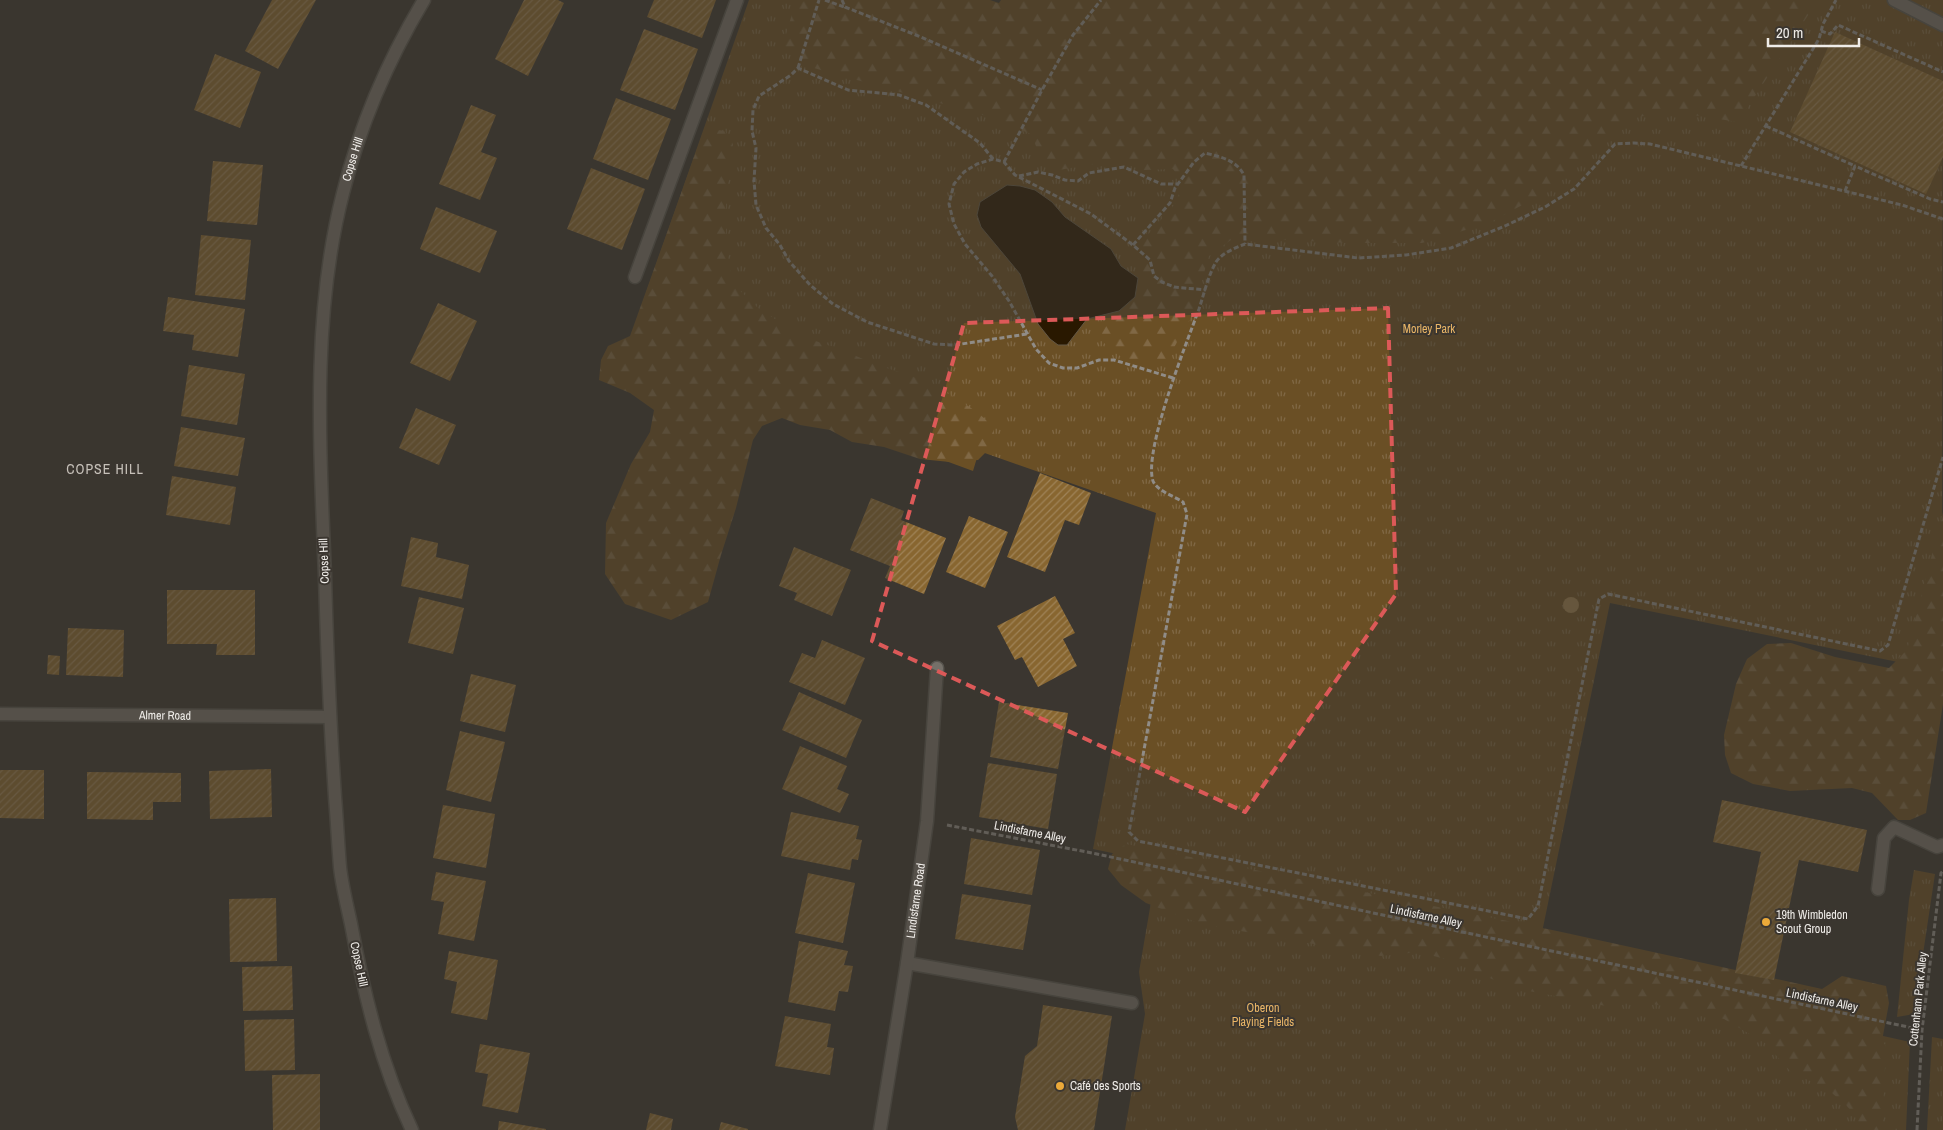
<svg xmlns="http://www.w3.org/2000/svg" width="1943" height="1130" viewBox="0 0 1943 1130" font-family="'Archivo Narrow',sans-serif">
<defs>
<pattern id="grass-tufts" width="24" height="20" patternUnits="userSpaceOnUse" patternTransform="scale(1.25)"><rect width="24" height="20" fill="#6a4f25"/><path d="M3 7l-1-3M5 7V3M7 7l1-3M15 17l-1-3M17 17v-4M19 17l1-3" fill="none" stroke="#806845"/></pattern>
<pattern id="forest-firs" width="22" height="20" patternUnits="userSpaceOnUse" patternTransform="scale(1.25)"><rect width="22" height="20" fill="#6a4f25"/><path d="M5 1l3.5 6h-7zM16 11l3.5 6h-7z" fill="#806845"/></pattern>
<pattern id="building-hatch" width="6" height="6" patternUnits="userSpaceOnUse" patternTransform="scale(1.25)"><rect width="6" height="6" fill="#886630"/><path d="M-1 1l2-2M0 6l6-6M5 7l2-2" fill="none" stroke="#9f8358"/></pattern>
</defs>
<rect width="100%" height="100%" fill="#3b3630"/>
<g fill="url(#grass-tufts)">
<path d="M749,0H990L999,3L1001,0H1943L1942,671L1610,603L1540,942L1093,849L1156,513L979,451L973,471L628,344Z"/>
<path d="M1914,870L1935,874L1914,1014L1897,1017L1909,900Z"/>
<path d="M1156,873L1910,1042L1906,1130H1125L1145,1014L1139,972Z"/>
<path d="M1932,1037L1943,1039V1130H1927Z"/>
</g>
<g fill="url(#forest-firs)">
<path d="M796,0H986L1000,4L1003,0H1818L1738,122L1667,111L1625,120L1591,147L1554,188L1489,223L1422,243H1347L1235,237L1209,256L1191,317L1166,362C1135,366 1122,361 1101,340L1102,322C1109,319 1117,316 1123,312C1146,298 1140,269 1137,247L1175,204L1183,183L1173,169L1144,170L1117,160L1059,170L1040,156L1031,134L983,115L803,65L783,45Z"/>
<path d="M718,130L725,131L733,144L726,199V245L733,284L758,308L801,336L842,350L877,365L912,376L953,396L977,412L993,426V445L978,460L950,462L920,459L884,447L852,442L830,430L800,425L782,418L762,426L753,440L736,508L721,555L708,602L671,620L625,604L605,574L606,523L631,464L650,432L654,410L630,393L599,380L601,360L608,346L630,336L702,135Z"/>
<path d="M1943,512V704L1926,813L1910,820H1898L1872,793L1852,788L1790,791L1753,784L1731,773L1725,755L1724,735L1736,684L1747,659L1767,644L1791,643L1835,657L1889,668L1907,650Z"/>
<path d="M1126,844L1557,931L1822,989L1842,976L1886,986L1889,1003L1882,1041L1886,1046L1882,1130H1859L1858,1119L1846,1105L1826,1088L1792,1073L1765,1043L1724,1019L1625,998L1606,1006L1509,987L1456,962L1419,952L1381,956L1201,924L1146,903L1121,885L1108,869L1112,854Z"/>
</g>
<path fill="#291800" stroke="#645846" d="M1007,185L1020,186L1035,190L1052,202L1065,217L1111,249L1121,266L1138,278L1135,297L1119,311L1087,319L1067,345H1058L1050,339L1038,324L1020,274L981,227L977,215L980,202Z"/>
<g fill="url(#building-hatch)">
<path d="M272,0H316L278,69L245,51Z"/>
<path d="M524,0H558L564,3L528,76L495,59Z"/>
<path d="M654,0H716L702,38L647,17Z"/>
<path d="M644,29L698,49L675,110L620,90Z"/>
<path d="M1835,32L1943,81V157L1926,194L1790,132Z"/>
<path d="M215,54L261,72L240,128L194,110Z"/>
<path d="M616,98L671,119L648,180L593,159Z"/>
<path d="M471,105L496,115L481,152L497,158L480,200L439,184Z"/>
<path d="M213,161L263,165L257,225L207,221Z"/>
<path d="M591,168L645,189L622,250L567,229Z"/>
<path d="M436,207L497,231L480,273L420,249Z"/>
<path d="M201,235L251,240L245,300L195,295Z"/>
<path d="M168,297L245,309L238,357L192,350L194,335L163,331Z"/>
<path d="M438,303L477,321L450,381L410,363Z"/>
<path d="M189,365L245,374L237,425L181,416Z"/>
<path d="M416,408L456,425L439,465L399,448Z"/>
<path d="M181,427L245,438L238,476L174,466Z"/>
<path d="M1040,473L1091,493L1079,525L1065,520L1045,572L1007,557Z"/>
<path d="M172,476L236,487L230,525L166,515Z"/>
<path d="M871,498L904,511L901,520L946,538L924,594L885,578L890,566L850,550Z"/>
<path d="M969,516L1008,532L985,588L946,572Z"/>
<path d="M411,537L438,543L436,557L469,565L462,599L401,586Z"/>
<path d="M794,547L851,570L832,616L794,600L797,593L779,586Z"/>
<path d="M167,590H255V655H216L217,644H167Z"/>
<path d="M1055,596L1075,633L1063,639L1077,666L1038,687L1022,657L1015,660L997,626Z"/>
<path d="M419,597L464,608L453,654L408,643Z"/>
<path d="M68,628L124,630L123,677L66,675Z"/>
<path d="M822,640L865,658L845,705L789,682L802,653L815,658Z"/>
<path d="M48,655L60,656L59,675L47,674Z"/>
<path d="M471,674L516,685L505,732L460,721Z"/>
<path d="M799,692L862,720L846,758L782,730Z"/>
<path d="M999,702L1068,713L1058,769L990,757Z"/>
<path d="M460,731L505,742L491,802L446,790Z"/>
<path d="M800,746L847,766L837,789L849,794L840,813L782,789Z"/>
<path d="M988,763L1057,774L1048,829L979,817Z"/>
<path d="M271,769L272,817L210,819L209,771Z"/>
<path d="M0,770H44V819L0,818Z"/>
<path d="M87,772L181,773V802H153V820L87,819Z"/>
<path d="M1722,800L1867,830L1858,872L1799,860L1774,980L1735,973L1761,852L1713,842Z"/>
<path d="M443,805L495,814L486,868L433,858Z"/>
<path d="M791,812L859,826L856,839L862,840L858,860L852,859L850,870L781,856Z"/>
<path d="M971,838L1040,850L1032,895L964,884Z"/>
<path d="M436,872L486,881L474,941L438,934L444,902L431,900Z"/>
<path d="M808,873L855,883L843,943L795,933Z"/>
<path d="M962,894L1031,905L1023,950L955,939Z"/>
<path d="M276,898L277,961L230,962L229,899Z"/>
<path d="M799,941L848,951L844,965L853,966L848,992L839,991L835,1011L788,1002Z"/>
<path d="M449,951L498,960L487,1020L451,1013L457,982L444,979Z"/>
<path d="M292,966L293,1010L243,1011L242,967Z"/>
<path d="M1043,1005L1112,1016L1094,1130H1018L1015,1117L1025,1056L1037,1046Z"/>
<path d="M785,1016L831,1024L827,1047L834,1048L830,1075L775,1066Z"/>
<path d="M294,1019L295,1070L245,1071L244,1020Z"/>
<path d="M480,1044L530,1053L518,1113L482,1106L488,1074L475,1072Z"/>
<path d="M320,1074V1130H273L272,1075Z"/>
<path d="M650,1113L673,1119L671,1130H646Z"/>
<path d="M499,1121L546,1129V1130H498Z"/>
<path d="M721,1122L748,1129V1130H719Z"/>
</g>
<g fill="none" stroke-linecap="round" stroke-linejoin="round">
<g stroke="#57544e" stroke-width="15">
<g id="lane">
<path d="M1894,0L1943,25"/>
<path d="M635,277L737,0"/>
<path d="M1878,889L1884,838L1894,827L1937,847L1943,845"/>
<path d="M907,963L1132,1003"/>
</g>
</g>
<g stroke="#57544e" stroke-width="15">
<g id="street">
<path id="s1" d="M0,714L330,717"/>
<path id="s2" d="M880,1130L907,963L927,821L937,668"/>
</g>
</g>
<g stroke="#57544e" stroke-width="15">
<g id="secondary">
<path id="s3" d="M412,1130C381,1065 364,994 351,924C347,905 342,886 340,867C338,843 337,820 335,797C330,723 327,649 325,576C320,448 311,317 343,193C360,125 388,60 424,0"/>
</g>
</g>
<g stroke="#908c87" stroke-width="3" stroke-dasharray="5 2.5" stroke-linecap="butt">
<path d="M825,0L844,7"/>
<path d="M842,0L845,7L921,37L1042,90"/>
<path d="M1821,31L1830,34L1838,25L1943,72"/>
<path d="M798,68L819,0"/>
<path d="M1766,126L1855,166"/>
<path d="M993,159L980,143L926,105L899,95L848,90L798,68L791,75L759,96L753,110L752,131L756,148L754,181L756,205L766,228L780,245L789,261L810,285L833,304L867,322L934,344L955,345L1027,334"/>
<path d="M1004,162L1042,90L1073,35L1101,0"/>
<path d="M1741,166L1819,39L1823,24L1836,0"/>
<path d="M1019,176L1038,172L1052,175L1065,180L1078,181L1089,173L1124,167L1161,184H1177"/>
<path d="M1845,191L1855,166L1930,199L1943,202"/>
<path d="M1943,219L1902,205L1650,144L1634,143L1615,144L1574,189L1545,207L1505,226L1451,248L1406,255L1358,258L1245,244C1235,248 1222,253 1216,262C1208,276 1204,294 1199,309C1187,342 1143,451 1153,481C1157,491 1174,496 1183,502L1187,514L1129,832L1138,841L1528,919L1538,906L1599,599L1608,594L1880,651L1888,645L1943,457"/>
<path d="M1133,245L1170,203L1175,188L1194,162L1205,153C1221,157 1236,160 1244,175L1245,244"/>
<path d="M1173,378L1114,360H1099L1077,368H1063L1049,363L1036,349L1009,301L992,276L965,244L954,224L949,204L954,184L964,172L977,164L993,159L1004,162L1015,175L1091,214L1133,245L1150,260L1154,276L1162,282L1174,287L1206,290"/>
<path d="M947,825L1092,853L1922,1030"/>
<path d="M1917,1130L1922,1030L1941,873L1943,871"/>
</g>
<use href="#lane" stroke="#757069" stroke-width="12"/>
<use href="#street" stroke="#757069" stroke-width="12"/>
<use href="#secondary" stroke="#757069" stroke-width="12"/>
</g>
<circle fill="#9b7c4e" cx="1571" cy="605" r="8"/>
<path d="M0 0H1943V1130H0ZM1388,308L1396,594L1245,812L872,641L964,323Z" fill="#3b3630" fill-opacity=".55" fill-rule="evenodd"/>
<path fill="none" stroke="#dc5958" stroke-width="4" stroke-dasharray="10 6" stroke-linejoin="round" d="M1388,308L1396,594L1245,812L872,641L964,323Z"/>
<g fill="#eba939" stroke="#3b3630" stroke-width="2">
<circle cx="1766" cy="922" r="5"/>
<circle cx="1060" cy="1086" r="5"/>
</g>
<g text-anchor="middle" dominant-baseline="central" stroke-width="4" stroke-linejoin="round" paint-order="stroke">
<g font-size="12" fill="#efece8" stroke="#3b3630">
<text stroke="none"><textPath href="#s3" startOffset="985">Copse Hill</textPath></text>
<text transform="translate(324 561) rotate(-92)">Copse Hill</text>
<text stroke="none"><textPath href="#s1" startOffset="165">Almer Road</textPath></text>
<text transform="translate(1030 832) rotate(11)">Lindisfarne Alley</text>
<text stroke="none"><textPath href="#s2" startOffset="232">Lindisfarne Road</textPath></text>
<text transform="translate(1426 916) rotate(12)">Lindisfarne Alley</text>
<text transform="translate(359 964) rotate(78)">Copse Hill</text>
<text transform="translate(1918 999) rotate(-84)">Cottenham Park Alley</text>
<text transform="translate(1822 1000) rotate(12)">Lindisfarne Alley</text>
</g>
<g font-size="12" fill="#eab667" stroke="#3b3630">
<text x="1429" y="329">Morley Park</text>
<text x="1263" y="1008">Oberon<tspan x="1263" dy="14">Playing Fields</tspan></text>
</g>
<g font-size="12" fill="#efece8" stroke="#3b3630" text-anchor="start">
<text x="1776" y="915">19th Wimbledon<tspan x="1776" dy="14">Scout Group</tspan></text>
<text x="1070" y="1086">Café des Sports</text>
</g>
<g font-size="14" letter-spacing="1" fill="#c6c1b9" stroke="#3b3630">
<text x="105" y="469">COPSE HILL</text>
</g>
</g>
<path d="M1768 38v8h91v-8" fill="none" stroke="#efece8" stroke-width="2.5"/>
<text x="1776" y="38" font-size="15" fill="#efece8" stroke="#3b3630" stroke-width="4" paint-order="stroke">20 m</text>
</svg>
